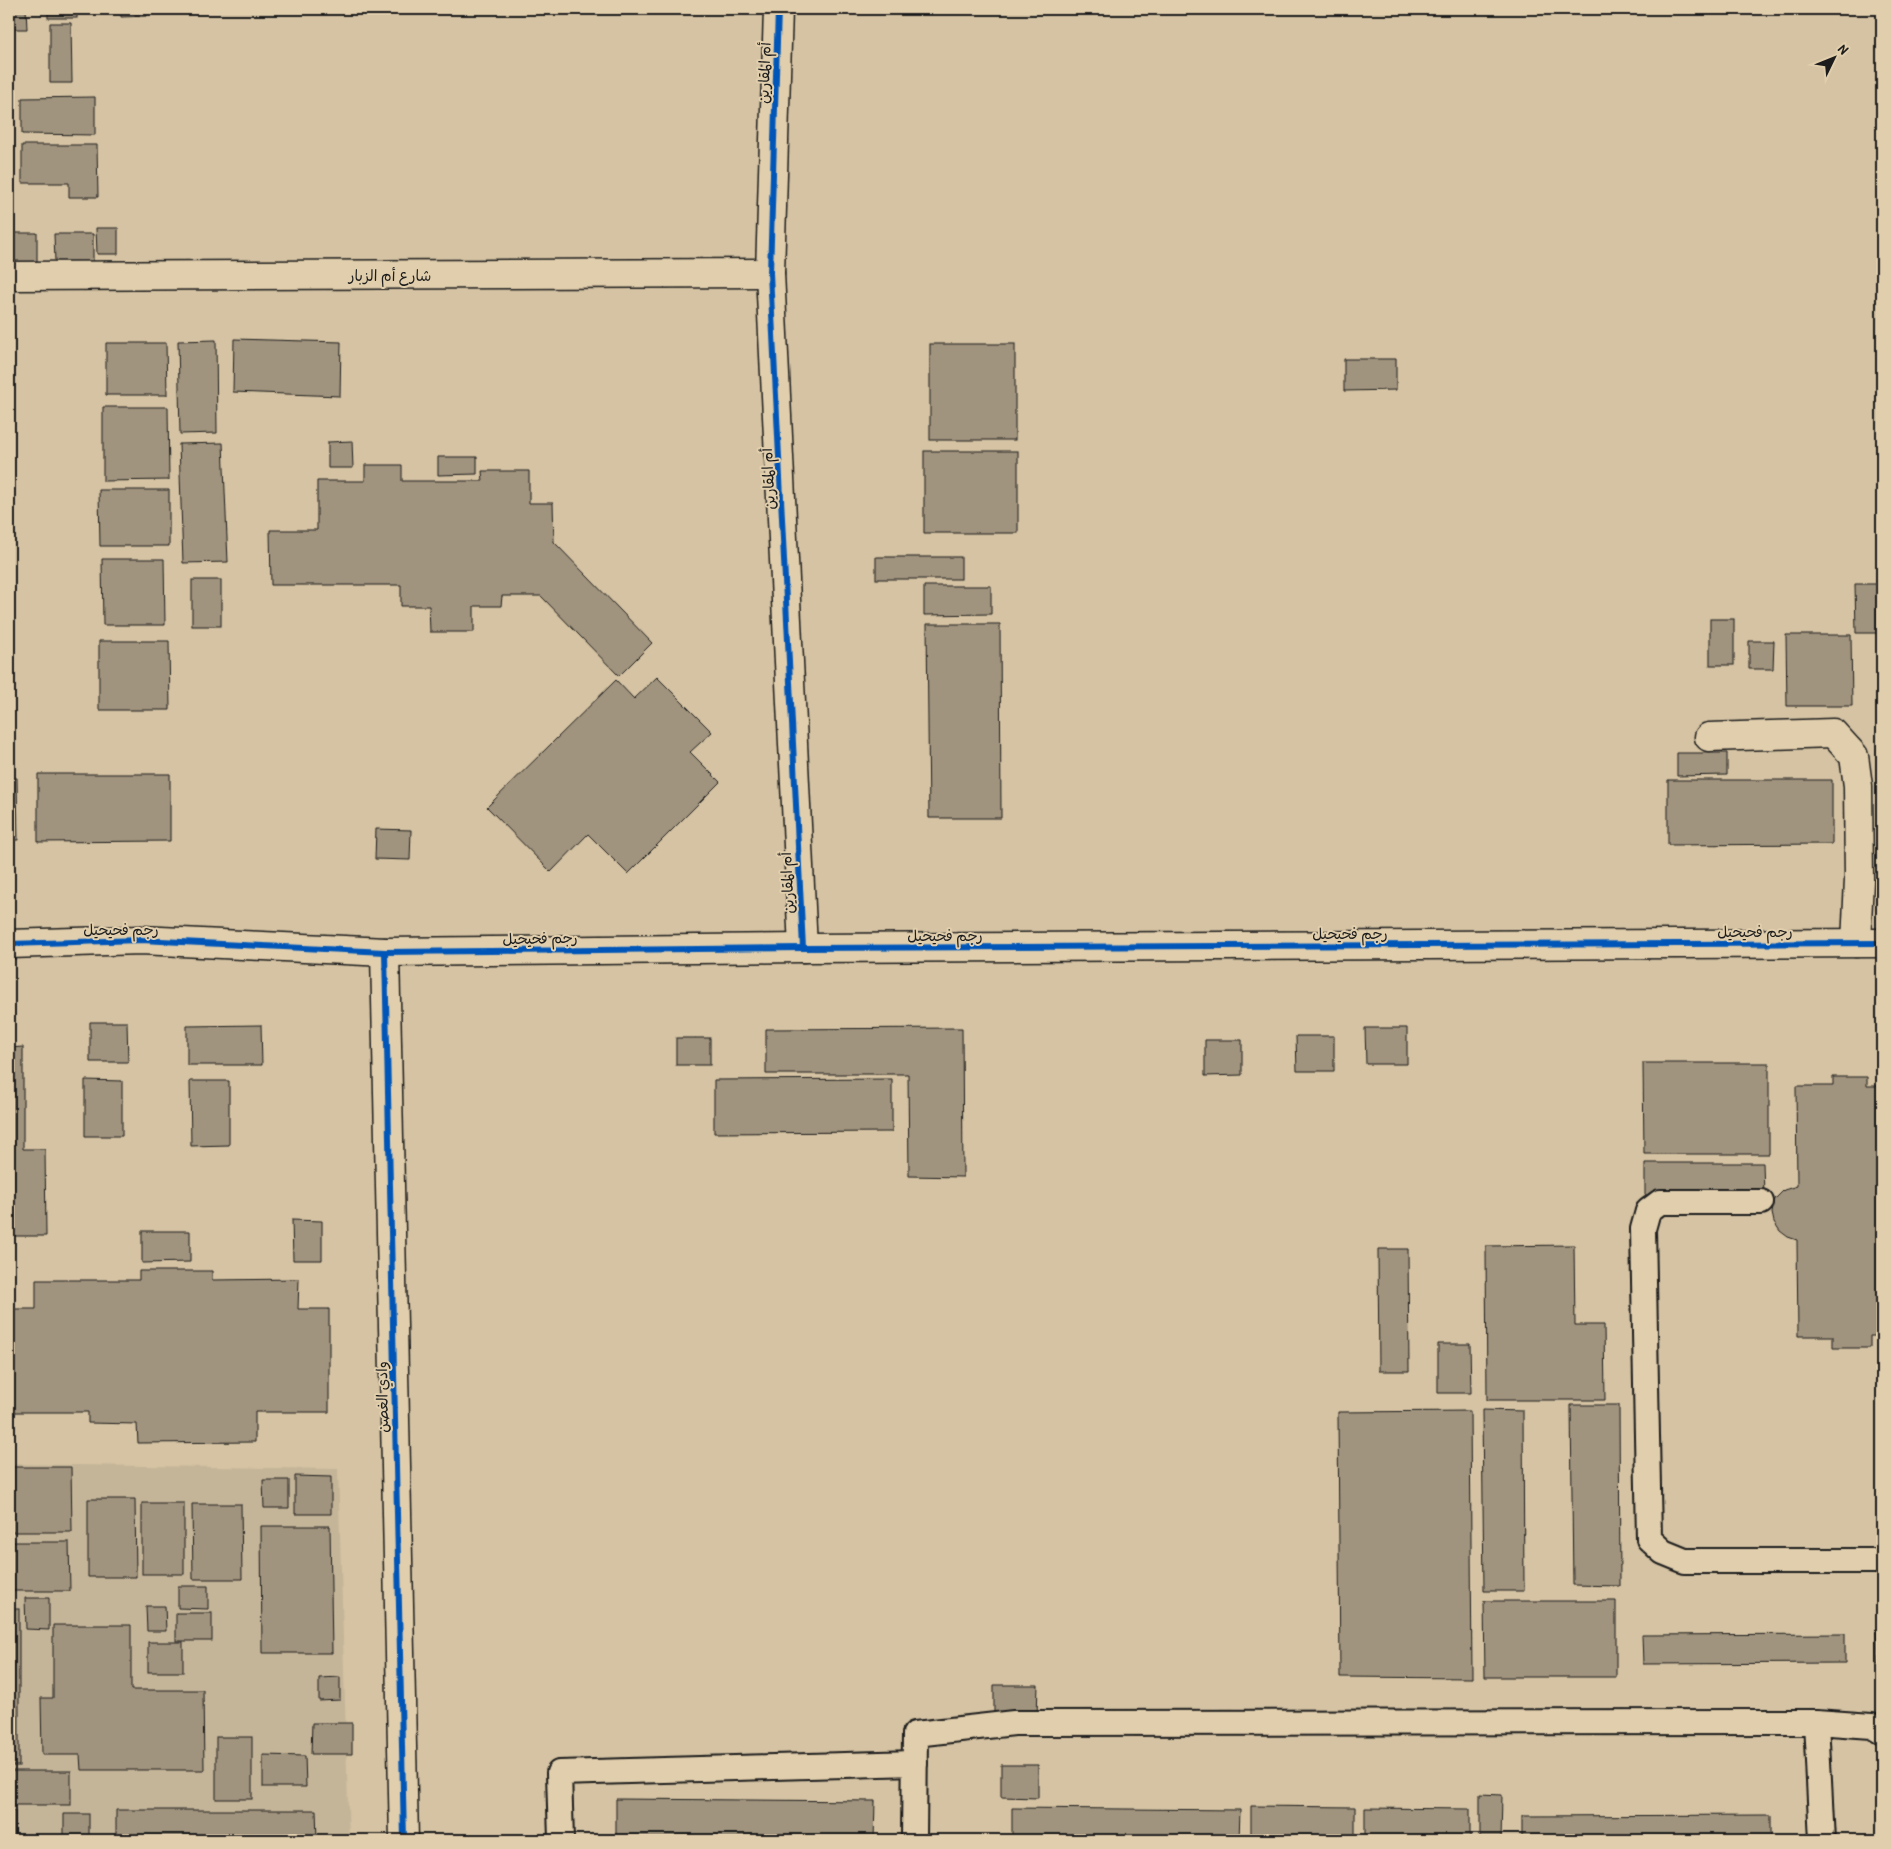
<svg xmlns="http://www.w3.org/2000/svg" width="1891" height="1849" viewBox="0 0 1891 1849" font-family="'Patrick Hand','Playpen Sans Arabic',sans-serif">
<rect width="100%" height="100%" fill="#d5c3a3"/>
<filter id="ink" filterUnits="userSpaceOnUse"><feTurbulence type="fractalNoise" baseFrequency=".02" numOctaves="2"/><feDisplacementMap in="SourceGraphic" scale="10" xChannelSelector="R" yChannelSelector="G"/><feConvolveMatrix kernelMatrix="1 2 1 2 8 2 1 2 1" color-interpolation-filters="sRGB"/></filter>
<g filter="url(#ink)">
<path fill="#c5b598" d="M9,1464L338,1469L349,1840H9Z"/>
<g fill="#a1947e" stroke="#1c1c1c">
<path d="M9,9H26L27,29H9Z"/>
<rect x="48" y="9" width="29" height="9"/>
<path d="M121,9H146L147,16L121,17Z"/>
<path d="M50,23H71L72,83H50Z"/>
<path d="M95,97V135L22,134V98Z"/>
<path d="M22,145H97L98,197H69V183H22Z"/>
<path d="M96,228H118V254H97Z"/>
<path d="M9,233H37V266L9,265Z"/>
<path d="M54,234H93V262H55Z"/>
<path d="M234,339L341,342L340,396L233,392Z"/>
<path d="M216,340L217,433L180,434L178,341Z"/>
<path d="M106,343H166L167,395H106Z"/>
<rect x="930" y="344" width="85" height="96"/>
<path d="M1344,359H1396V390L1344,391Z"/>
<path d="M103,407H168L169,480L103,481Z"/>
<path d="M352,441L353,468H328V442Z"/>
<path d="M223,443L228,562L183,563L179,444Z"/>
<rect x="924" y="451" width="94" height="82"/>
<path d="M438,457H477V474L438,475Z"/>
<path d="M365,465H402V481H483L482,471H529V503H553L554,542L652,643L619,676L541,596H502L501,606H474V632H430L429,606H401V585H271L270,530H317V481H365Z"/>
<path d="M99,490H169V546H100Z"/>
<rect x="876" y="557" width="85" height="22"/>
<path d="M102,559H164L165,625H103Z"/>
<rect x="192" y="580" width="29" height="46"/>
<path d="M1855,584H1877L1878,633H1856Z"/>
<path d="M924,586H991V614L924,615Z"/>
<rect x="1710" y="619" width="24" height="46"/>
<path d="M927,624H1000L1001,818H929Z"/>
<path d="M1786,635H1851L1852,706H1787Z"/>
<path d="M99,641H169L170,710H99Z"/>
<path d="M1749,641H1774L1773,669H1749Z"/>
<path d="M657,677L712,732L690,752L720,782L628,874L588,834L551,872L487,807L616,680L634,699Z"/>
<path d="M1677,753H1727V775L1677,776Z"/>
<path d="M38,774H170V841L38,842Z"/>
<path d="M9,778H17L18,840H9Z"/>
<path d="M1668,780H1832V844L1668,845Z"/>
<path d="M376,829L411,830L410,860L375,859Z"/>
<path d="M90,1022H127L128,1062H90Z"/>
<path d="M261,1025L262,1065H187V1026Z"/>
<path d="M962,1028L963,1177L909,1176L908,1074H766V1029Z"/>
<path d="M1365,1028H1407V1064H1366Z"/>
<path d="M1296,1036H1334V1071H1297Z"/>
<rect x="676" y="1038" width="34" height="27"/>
<path d="M1205,1040H1242V1075L1205,1076Z"/>
<path d="M23,1047V1149H45L46,1236H9V1048Z"/>
<path d="M1643,1063H1769V1154H1644Z"/>
<path d="M1833,1077H1867V1086H1882V1336H1870V1348H1833V1336H1798L1797,1240L1788,1237L1780,1231L1774,1222L1772,1213L1775,1199L1784,1190L1797,1186L1796,1086H1833Z"/>
<path d="M892,1079V1132L714,1133V1080Z"/>
<path d="M85,1080L122,1081V1136H85Z"/>
<path d="M190,1081H229V1145L191,1146Z"/>
<path d="M1645,1163H1763L1764,1195H1645Z"/>
<path d="M292,1220L322,1221V1260H293Z"/>
<path d="M142,1231H190V1262L142,1263Z"/>
<path d="M1574,1245L1575,1325H1604L1605,1400H1487L1486,1246Z"/>
<path d="M1378,1249H1408L1409,1371H1379Z"/>
<path d="M139,1271H212V1280L299,1279L298,1309H329V1412H255V1442L138,1443L137,1424L88,1423V1412H9V1309H36V1280H139Z"/>
<path d="M1438,1344H1470L1471,1393H1438Z"/>
<path d="M1571,1405H1619L1620,1586L1573,1585Z"/>
<path d="M1482,1410L1523,1411L1524,1591H1484Z"/>
<path d="M1470,1411L1472,1678L1340,1677L1338,1412Z"/>
<path d="M9,1467H71L72,1532H9Z"/>
<path d="M295,1476L331,1477V1514H295Z"/>
<path d="M263,1480H289V1508H264Z"/>
<path d="M88,1499H135L136,1577H88Z"/>
<rect x="142" y="1503" width="42" height="71"/>
<path d="M192,1504H241L242,1579H193Z"/>
<path d="M261,1526H330L332,1653H262Z"/>
<path d="M9,1542H69L70,1591H9Z"/>
<path d="M178,1586H208V1609L178,1608Z"/>
<path d="M25,1598H49V1630L26,1629Z"/>
<path d="M1484,1601H1616V1677H1485Z"/>
<path d="M146,1606H165L166,1631H147Z"/>
<rect x="9" y="1609" width="10" height="157"/>
<rect x="176" y="1613" width="36" height="28"/>
<path d="M53,1625H131V1690H203L204,1770H81L80,1755H42L41,1698H53Z"/>
<path d="M1876,1629H1882V1665H1877Z"/>
<path d="M1845,1634V1663L1643,1664L1642,1635Z"/>
<rect x="148" y="1642" width="35" height="30"/>
<path d="M340,1677V1700L319,1701V1678Z"/>
<path d="M994,1685H1038L1037,1716L994,1715Z"/>
<path d="M312,1723H352V1754H311Z"/>
<rect x="216" y="1737" width="36" height="62"/>
<path d="M263,1755L305,1756L306,1787H263Z"/>
<path d="M1001,1765H1038V1798L1001,1797Z"/>
<rect x="9" y="1771" width="62" height="34"/>
<path d="M1480,1794L1502,1795L1501,1840H1480Z"/>
<path d="M616,1799L875,1801L874,1840H616Z"/>
<path d="M1251,1806L1355,1807V1840H1251Z"/>
<path d="M1012,1808L1240,1810L1239,1840H1012Z"/>
<path d="M1365,1808L1470,1809V1840H1365Z"/>
<path d="M116,1810H316L317,1840H116Z"/>
<rect x="9" y="1811" width="6" height="29"/>
<rect x="64" y="1814" width="25" height="26"/>
<path d="M1771,1815V1840H1522V1816Z"/>
</g>
<g fill="none" stroke-linecap="round" stroke-linejoin="round">
<g stroke="#1c1c1c" stroke-width="28">
<g id="lane">
<path d="M1761,1202H1660L1648,1211L1643,1229L1649,1539L1663,1552L1685,1561H1882"/>
<path d="M1816,1722L1822,1840"/>
<path d="M561,1840L559,1773L915,1763"/>
<path d="M914,1840L915,1734L1014,1723L1816,1722L1872,1726L1882,1732"/>
</g>
</g>
<g stroke="#1c1c1c" stroke-width="31">
<g id="street">
<path d="M778,9L770,273L803,948"/>
<path d="M9,276L770,273"/>
<path d="M1709,737L1833,733L1854,756L1858,786L1859,880L1856,943"/>
<path d="M9,944L141,940L385,952L803,948L1882,943"/>
<path d="M385,952L404,1840"/>
</g>
</g>
<use href="#lane" stroke="#e1ceac" stroke-width="24"/>
<use href="#street" stroke="#e1ceac" stroke-width="28"/>
<g stroke="#e1ceac" stroke-width="9">
<g id="cycleway">
<path d="M778,9L770,273L803,948"/>
<path d="M9,944L141,940L385,952L803,948L1882,943"/>
<path d="M385,952L404,1840"/>
</g>
</g>
<use href="#cycleway" stroke="#0057b8" stroke-width="6"/>
</g>
</g>
<g text-anchor="middle" dominant-baseline="central" stroke-width="4" stroke-linejoin="round" paint-order="stroke">
<g font-size="15" fill="#1c1c1c" stroke="#e1ceac">
<text transform="translate(764 73) rotate(-88)">أم المقارين</text>
<text x="390" y="275">شارع أم الزبار</text>
<text transform="translate(768 479) rotate(-93)">أم المقارين</text>
<text transform="translate(787 883) rotate(-93)">أم المقارين</text>
<text x="121" y="929">رجم فحيحيل</text>
<text x="1755" y="931">رجم فحيحيل</text>
<text x="1350" y="933">رجم فحيحيل</text>
<text x="945" y="935">رجم فحيحيل</text>
<text transform="translate(540 938) rotate(-1)">رجم فحيحيل</text>
<text transform="translate(382 1397) rotate(-91)">وادي الغصن</text>
</g>
</g>
<rect width="1891" height="1849" fill="none" stroke="#e1ceac" stroke-width="30"/>
<rect x="15" y="15" width="1861" height="1819" fill="none" stroke="#1c1c1c" stroke-width="2" filter="url(#ink)"/>
<g transform="translate(1834 58) rotate(47)" stroke="#e1ceac" stroke-width="4" paint-order="stroke">
<path d="M0-4L9 19L0 12L-9 19Z" fill="#1c1c1c"/>
<text y="-8" font-size="14" font-weight="bold" text-anchor="middle" fill="#1c1c1c">N</text>
</g>
</svg>
